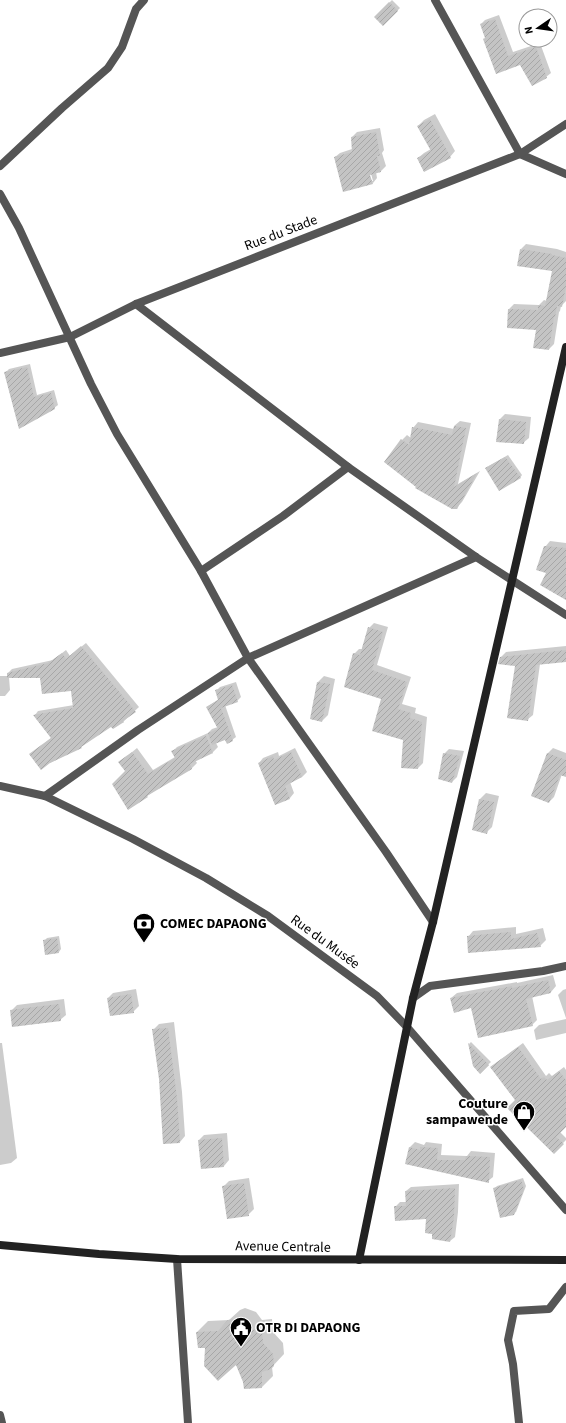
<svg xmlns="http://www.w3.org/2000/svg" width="566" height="1423" viewBox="0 0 566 1423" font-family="'Source Sans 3',sans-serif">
<defs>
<pattern id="building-hatch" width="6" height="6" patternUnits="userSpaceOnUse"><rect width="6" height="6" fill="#c4c4c4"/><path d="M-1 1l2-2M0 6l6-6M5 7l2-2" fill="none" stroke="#a7a7a7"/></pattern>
</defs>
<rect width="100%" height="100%" fill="#fff"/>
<g fill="#0003" fill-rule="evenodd">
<path d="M392,0L400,8L383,25L375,17Z"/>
<path d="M499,15L513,52L540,43L551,73L546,77L521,64L497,72L481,24L485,20Z"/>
<path d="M435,114L455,151L450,157L418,158L424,153L431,149L418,126L424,120Z"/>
<path d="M380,128L384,150L382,153L386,166L381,171L376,172L377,178L373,183L335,157L340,153L352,149V137L357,132ZM368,170H370L373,181H371Z"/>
<path d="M526,244L557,249L566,252V301L561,306L560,311L559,312L554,344L549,349L537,329L509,309L514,304L539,305L544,300L547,301L553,270L521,249Z"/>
<path d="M30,364L37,395L54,390L58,405L54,408L19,427L5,373L9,369Z"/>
<path d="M505,414L531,417L529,438L523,443L499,420Z"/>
<path d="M460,421L471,423L458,484L480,471L462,502L456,508L402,440L407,435L411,438L413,428L418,422L454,429V426Z"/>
<path d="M508,455L522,475L520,478L489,466Z"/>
<path d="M550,541L566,543V584L548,573L545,547Z"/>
<path d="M374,623L388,627L377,665L411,677L402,704L416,708L415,713L427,717L423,763L418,768L404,739L382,699L354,654L359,649H362L369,628Z"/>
<path d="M86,643L139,707L123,722L111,725L81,747L50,763L31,754L51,738L35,715L38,711L74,705L72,690L41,677H9L10,690L5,696H0V676H8V673L12,669L53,660L66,650L70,656Z"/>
<path d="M566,646V661L540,664L533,715L527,720L516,665L501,657L506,652Z"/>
<path d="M324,676L335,679L328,715L322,721L311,719L318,682Z"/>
<path d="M236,682L241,697L237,701L225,705L236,737L232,740L225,739L216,743L218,747L213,752L195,760L197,763L192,768L151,793L147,796L120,762L137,748L153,770L175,757L173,751L177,747L208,733L212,729L218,727L207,707L219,699L216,691L220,687Z"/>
<path d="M295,748L307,772L302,777L290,782L294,793L290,798L276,804L259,763L263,758L278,752L279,756Z"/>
<path d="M553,748L566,753V776L562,774L554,797L549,802L532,796L548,753Z"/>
<path d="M449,749L464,751L457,777L452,782L444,754Z"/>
<path d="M486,793L499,796L492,827L486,833L473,830L480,799Z"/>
<path d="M516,927V934L543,928L546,940L540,946L468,937L473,931Z"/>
<path d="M59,936L61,949L59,952L44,941L47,938Z"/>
<path d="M553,975L556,986L551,992L532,996L537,1020L532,1025L472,1007L451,998L457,993L517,982V983Z"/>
<path d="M136,989L139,1006L133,1012L108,998L113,993Z"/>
<path d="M566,989V1018L558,995L563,990Z"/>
<path d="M64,999L66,1015L60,1020L11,1011L17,1005Z"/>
<path d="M566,1019V1033L536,1040L534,1030L539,1025Z"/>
<path d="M174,1022L182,1092L185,1136L180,1142L164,1143L160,1079L153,1030L159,1024Z"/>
<path d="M471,1042L491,1062L480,1072L474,1066L469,1044Z"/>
<path d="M0,1043H2L17,1158L11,1163L0,1165Z"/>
<path d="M523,1043L546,1076L549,1073L552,1076L564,1067L566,1070V1125L560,1132L566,1138V1140L554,1152L516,1100L496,1063Z"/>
<path d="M227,1133L229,1160L224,1166L199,1140L204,1135Z"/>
<path d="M415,1142L424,1145L426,1142L442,1144L441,1155L467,1156L471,1151L495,1153L493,1177L488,1181L406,1163L410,1147Z"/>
<path d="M249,1178L254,1209L248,1215L223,1187L229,1181Z"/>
<path d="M523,1178L526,1186L516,1212L513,1214L495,1188L497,1186Z"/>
<path d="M459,1184L458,1212L455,1237L450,1241L433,1234L428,1218L395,1207L400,1202H407L406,1191L411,1187Z"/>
<path d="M245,1308L256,1312L262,1320L272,1319L273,1332L283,1343L284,1354L272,1367L273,1376L262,1387L244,1382L236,1363L206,1347L197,1332L208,1321L229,1320L240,1310Z"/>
</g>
<g fill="url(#building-hatch)">
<path d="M389,2L398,11L383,26L374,17Z"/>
<path d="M495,19L508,56L536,47L547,78L532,86L520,65L496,74L483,39L485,38L480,24Z"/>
<path d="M430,119L451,158L424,172L417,158L431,151L417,126Z"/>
<path d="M376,132L380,156H377L381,172L370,175L373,184L343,192L334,157L352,152L351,137Z"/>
<path d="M520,249L552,254V255L566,258V286L562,307L557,306L555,317H554L549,350L533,348L536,330L507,328L508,309L538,310V305L545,306L552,271L517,266Z"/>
<path d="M27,367L34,397L51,393L55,409L19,429L4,372Z"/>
<path d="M499,419L526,422L524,444L496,442Z"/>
<path d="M454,426L466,428L454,487L477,473L457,509H452L415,488L416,487L384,462L401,439L409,445L412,427L452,435Z"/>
<path d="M505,457L521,478L499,491L485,468Z"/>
<path d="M544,546L566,548V600L540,585L546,573L536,570Z"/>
<path d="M368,627L383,632L372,670L407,682L398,709L411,713L410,718L422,722L418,769L401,768L403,740L372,731L381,699L344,687L353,653L360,655Z"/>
<path d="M81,646L136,712L123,721L124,722L113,729L111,727L81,747L82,748L50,763L41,770L29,754L51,738L33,715L73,708L71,691L42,694L40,678H7V673L48,663L62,653L66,659Z"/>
<path d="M566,650V662L536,665L528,721L507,718L515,666L498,664L500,657Z"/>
<path d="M317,682L330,684L322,722L310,719Z"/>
<path d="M232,685L238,702L221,708L233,741L227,744L225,740L212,745L208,733L218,729L206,707L218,700L215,690Z"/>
<path d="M206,736L213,753L190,764L192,769L147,796L148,797L128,810L112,784L125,771L118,762L132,752L148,774L175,758L171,751Z"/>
<path d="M291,752L302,777L285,786L290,799L275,805L258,763L273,756L274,760Z"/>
<path d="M443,753L460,756L452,783L438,779Z"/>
<path d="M547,753L566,760V777L560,775L549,803L531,796Z"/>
<path d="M479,799L494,802L487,834L472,830Z"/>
<path d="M511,932V939L537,933L541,947L468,953L467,936Z"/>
<path d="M57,938L59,953L45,955L43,940Z"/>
<path d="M548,980L551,993L526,999L533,1026L478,1038L471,1008L454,1013L450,998L512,986V988Z"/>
<path d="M131,994L134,1013L110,1016L107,998Z"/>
<path d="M59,1004L61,1021L12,1027L10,1010Z"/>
<path d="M168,1028L177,1098L180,1143L163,1144L159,1079L152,1029Z"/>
<path d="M468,1043L489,1065L480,1074L473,1066Z"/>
<path d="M518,1047L541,1079L544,1077L547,1080L559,1071L566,1080V1127L556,1137L564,1144L554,1154L507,1108L515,1100L490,1067Z"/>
<path d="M222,1138L224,1167L201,1169L198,1140Z"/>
<path d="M409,1147L420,1150V1147L438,1148L437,1160H465L466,1156L490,1157L489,1183L405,1164Z"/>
<path d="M521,1180L524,1189L514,1215L500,1218L493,1188Z"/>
<path d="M244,1183L249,1216L227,1219L222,1186Z"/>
<path d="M455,1188L454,1217L450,1242L432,1239V1234L425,1233L426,1219L395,1221L394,1206H406L405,1191Z"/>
<path d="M234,1319L245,1323L251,1330L262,1329L263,1343L273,1354L274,1366L271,1369L262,1372V1388L244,1389L243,1382L236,1365L218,1381L204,1366L205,1348H198L196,1332L218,1331L228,1320Z"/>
</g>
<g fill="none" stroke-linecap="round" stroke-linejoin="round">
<g stroke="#555" stroke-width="8">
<path d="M435,0L520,154L566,174"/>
<path d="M0,166L62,108L108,68L122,47L136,9L144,0"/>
<path d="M0,194L19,228L91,384L117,434L201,571L248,658L386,852L433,922"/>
<path d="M136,304L348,467L476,557L566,615"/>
<path d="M0,353L70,337L136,304L520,154L566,124"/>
<path d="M201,571L283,516L348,467"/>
<path d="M0,786L45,796L133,839L206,878L268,916L377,996L407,1027L566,1210"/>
<path d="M45,796L138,730L248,658L476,557"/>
<path d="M413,998L430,986L543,971L566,966"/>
<path d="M177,1259L188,1423"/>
<path d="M0,1415L2,1423"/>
<path d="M519,1423L513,1364L508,1340L514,1311L549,1309L566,1287"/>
</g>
<g stroke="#222" stroke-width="8">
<path d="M0,1245L99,1254L177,1259L566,1260"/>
<path d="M359,1260L413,998L433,922L566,347"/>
</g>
</g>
<defs>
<g id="bank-pin" transform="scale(1.15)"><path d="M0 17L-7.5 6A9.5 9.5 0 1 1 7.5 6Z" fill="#000" stroke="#fff"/><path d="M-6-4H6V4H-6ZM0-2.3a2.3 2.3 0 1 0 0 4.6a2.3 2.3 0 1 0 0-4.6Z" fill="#fff"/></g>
<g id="shop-pin" transform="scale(1.15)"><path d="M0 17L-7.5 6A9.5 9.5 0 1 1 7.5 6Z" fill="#000" stroke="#fff"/><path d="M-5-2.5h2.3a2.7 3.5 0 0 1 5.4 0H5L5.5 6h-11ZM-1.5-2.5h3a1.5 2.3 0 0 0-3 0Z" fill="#fff"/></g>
<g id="civic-pin" transform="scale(1.15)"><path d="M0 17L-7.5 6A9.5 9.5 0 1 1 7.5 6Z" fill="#000" stroke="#fff"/><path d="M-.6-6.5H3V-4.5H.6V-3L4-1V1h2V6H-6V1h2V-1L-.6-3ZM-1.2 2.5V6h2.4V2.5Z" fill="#fff"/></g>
</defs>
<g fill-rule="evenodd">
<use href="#bank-pin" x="144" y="924"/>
<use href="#shop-pin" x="524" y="1112"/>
<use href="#civic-pin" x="241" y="1328"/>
</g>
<g text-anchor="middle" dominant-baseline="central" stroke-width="3" stroke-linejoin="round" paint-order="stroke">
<g font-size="14" fill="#000" stroke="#fff">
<text transform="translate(281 233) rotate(-21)">Rue du Stade</text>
<text transform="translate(325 942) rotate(36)">Rue du Musée</text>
<text transform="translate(283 1247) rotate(1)">Avenue Centrale</text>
</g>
<g font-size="14" font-weight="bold" fill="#000" stroke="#fff" text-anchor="start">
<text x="160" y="924">COMEC DAPAONG</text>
<text x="508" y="1104" text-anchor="end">Couture<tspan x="508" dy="16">sampawende</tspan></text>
<text x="256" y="1328">OTR DI DAPAONG</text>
</g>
</g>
<g transform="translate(538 28) rotate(257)"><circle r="19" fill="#ffffff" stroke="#999999"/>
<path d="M0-3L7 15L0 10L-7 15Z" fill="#000000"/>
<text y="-6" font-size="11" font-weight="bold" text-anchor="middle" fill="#000000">N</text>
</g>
</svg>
